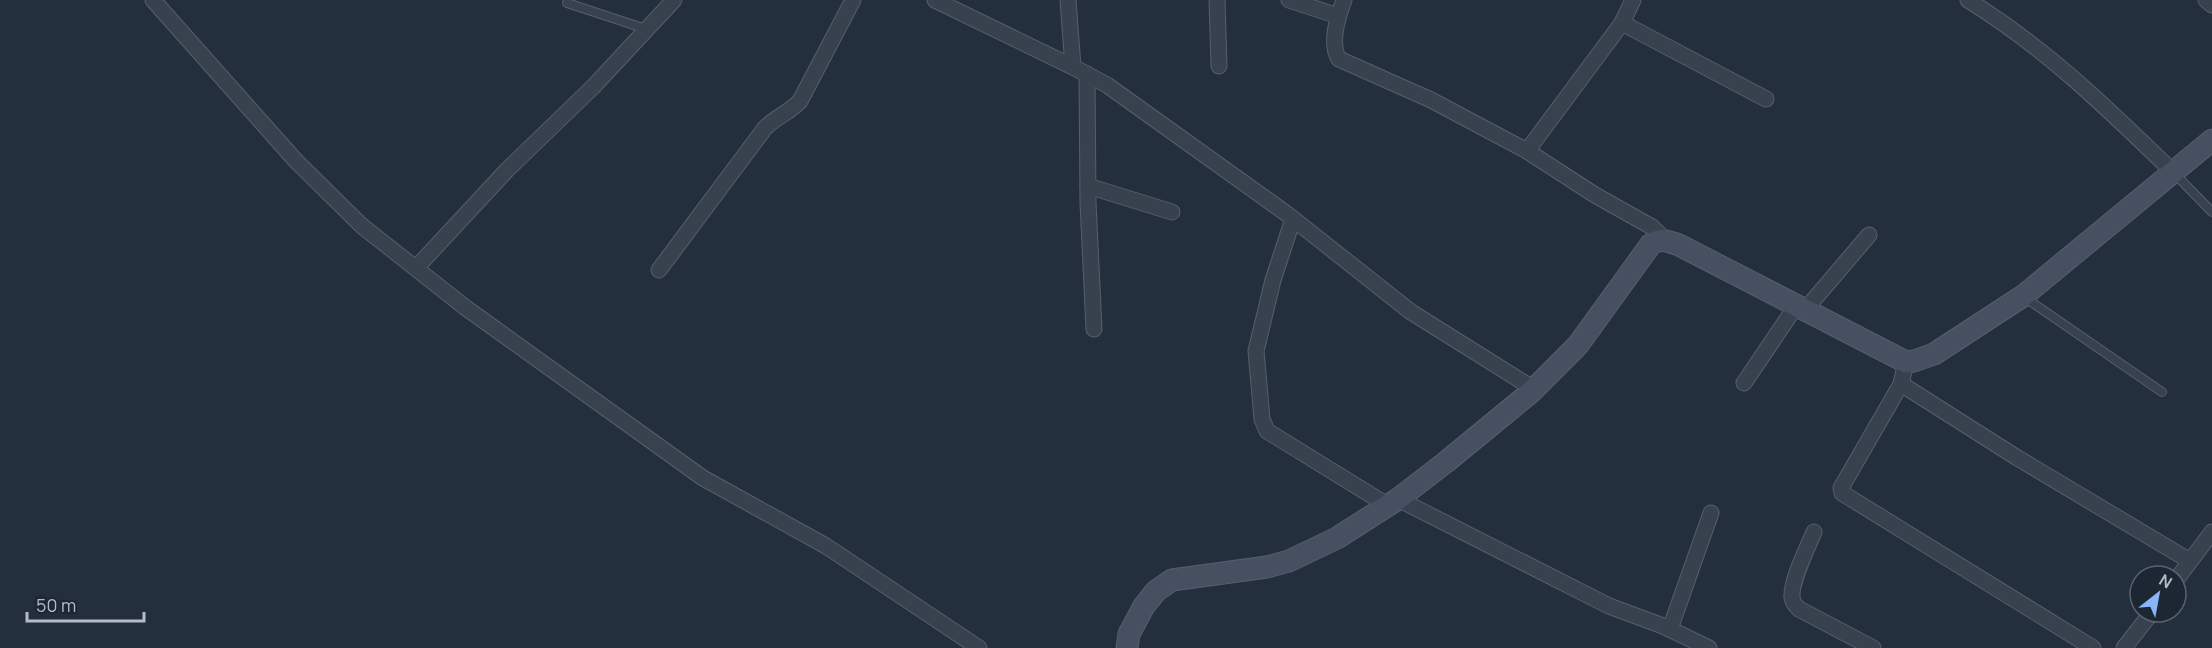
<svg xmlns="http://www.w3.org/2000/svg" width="2212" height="648" viewBox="0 0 2212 648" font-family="Manrope,sans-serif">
<rect width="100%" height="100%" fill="#242f3e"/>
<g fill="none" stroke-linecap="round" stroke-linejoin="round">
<g stroke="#565f6c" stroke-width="10">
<g id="lane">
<path d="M567,3L646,29"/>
<path d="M2174,173L2212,212"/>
<path d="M2024,297L2162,392"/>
</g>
</g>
<g stroke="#565f6c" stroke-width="17">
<g id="street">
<path d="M153,0L296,161L362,226L466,308L703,478L826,546L979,648"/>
<path d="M935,0L1073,67L1107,85L1287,214L1411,312L1534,389"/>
<path d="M1068,0L1073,67"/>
<path d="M1217,0L1219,66"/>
<path d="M1289,0L1338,16"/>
<path d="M1344,0C1338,17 1329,43 1339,59L1431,100L1527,151L1595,195L1652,227L1665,240"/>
<path d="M1968,0C2047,49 2107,108 2173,172"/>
<path d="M2206,0L2212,5"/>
<path d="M1622,23L1766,99"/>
<path d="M1087,74L1088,203L1094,329"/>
<path d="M1527,151L1622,23L1633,0"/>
<path d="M1088,186L1172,212"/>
<path d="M1293,219L1273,280L1256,351L1262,419L1267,431L1387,505"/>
<path d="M416,268L507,170L593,87L674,0"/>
<path d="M659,270L765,128C776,117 790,112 800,101L853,0"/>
<path d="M1805,310L1869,235"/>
<path d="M1906,362L1901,384L1841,488L1842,493L2093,648"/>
<path d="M1744,383L1796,306"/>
<path d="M1901,384L2016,457L2190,561"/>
<path d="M1398,499L1609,606L1663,626L1709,648"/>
<path d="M1814,532C1807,549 1791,580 1792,597C1793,603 1795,605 1799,609L1873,648"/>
<path d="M2176,580L2212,532"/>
<path d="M1670,629L1711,513"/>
<path d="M2124,648L2152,612"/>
</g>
</g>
<g stroke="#565f6c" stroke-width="23">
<path id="secondary" d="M1127,648L1129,634L1144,606L1156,591L1172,580L1267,567L1289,561L1337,538L1398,499L1446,462L1530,393L1578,345L1651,244C1662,238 1668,241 1679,245L1906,362L1914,361L1934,354L2023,296L2212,140"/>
</g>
<use href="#lane" stroke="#38414e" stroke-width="8"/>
<use href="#street" stroke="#38414e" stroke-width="15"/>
<use href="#secondary" stroke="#465061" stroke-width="21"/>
</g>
<g transform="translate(2158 594) rotate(31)"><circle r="28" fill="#1d2633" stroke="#59626f" stroke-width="1.5"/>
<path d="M0-4.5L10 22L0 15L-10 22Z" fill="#8ab4f8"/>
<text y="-9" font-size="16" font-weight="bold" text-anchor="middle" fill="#b4bcc9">N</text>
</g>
<path d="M27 612v9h117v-9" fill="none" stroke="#b4bcc9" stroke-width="3"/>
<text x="36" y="612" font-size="18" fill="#b4bcc9" stroke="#1d2633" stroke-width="4.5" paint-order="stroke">50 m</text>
</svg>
